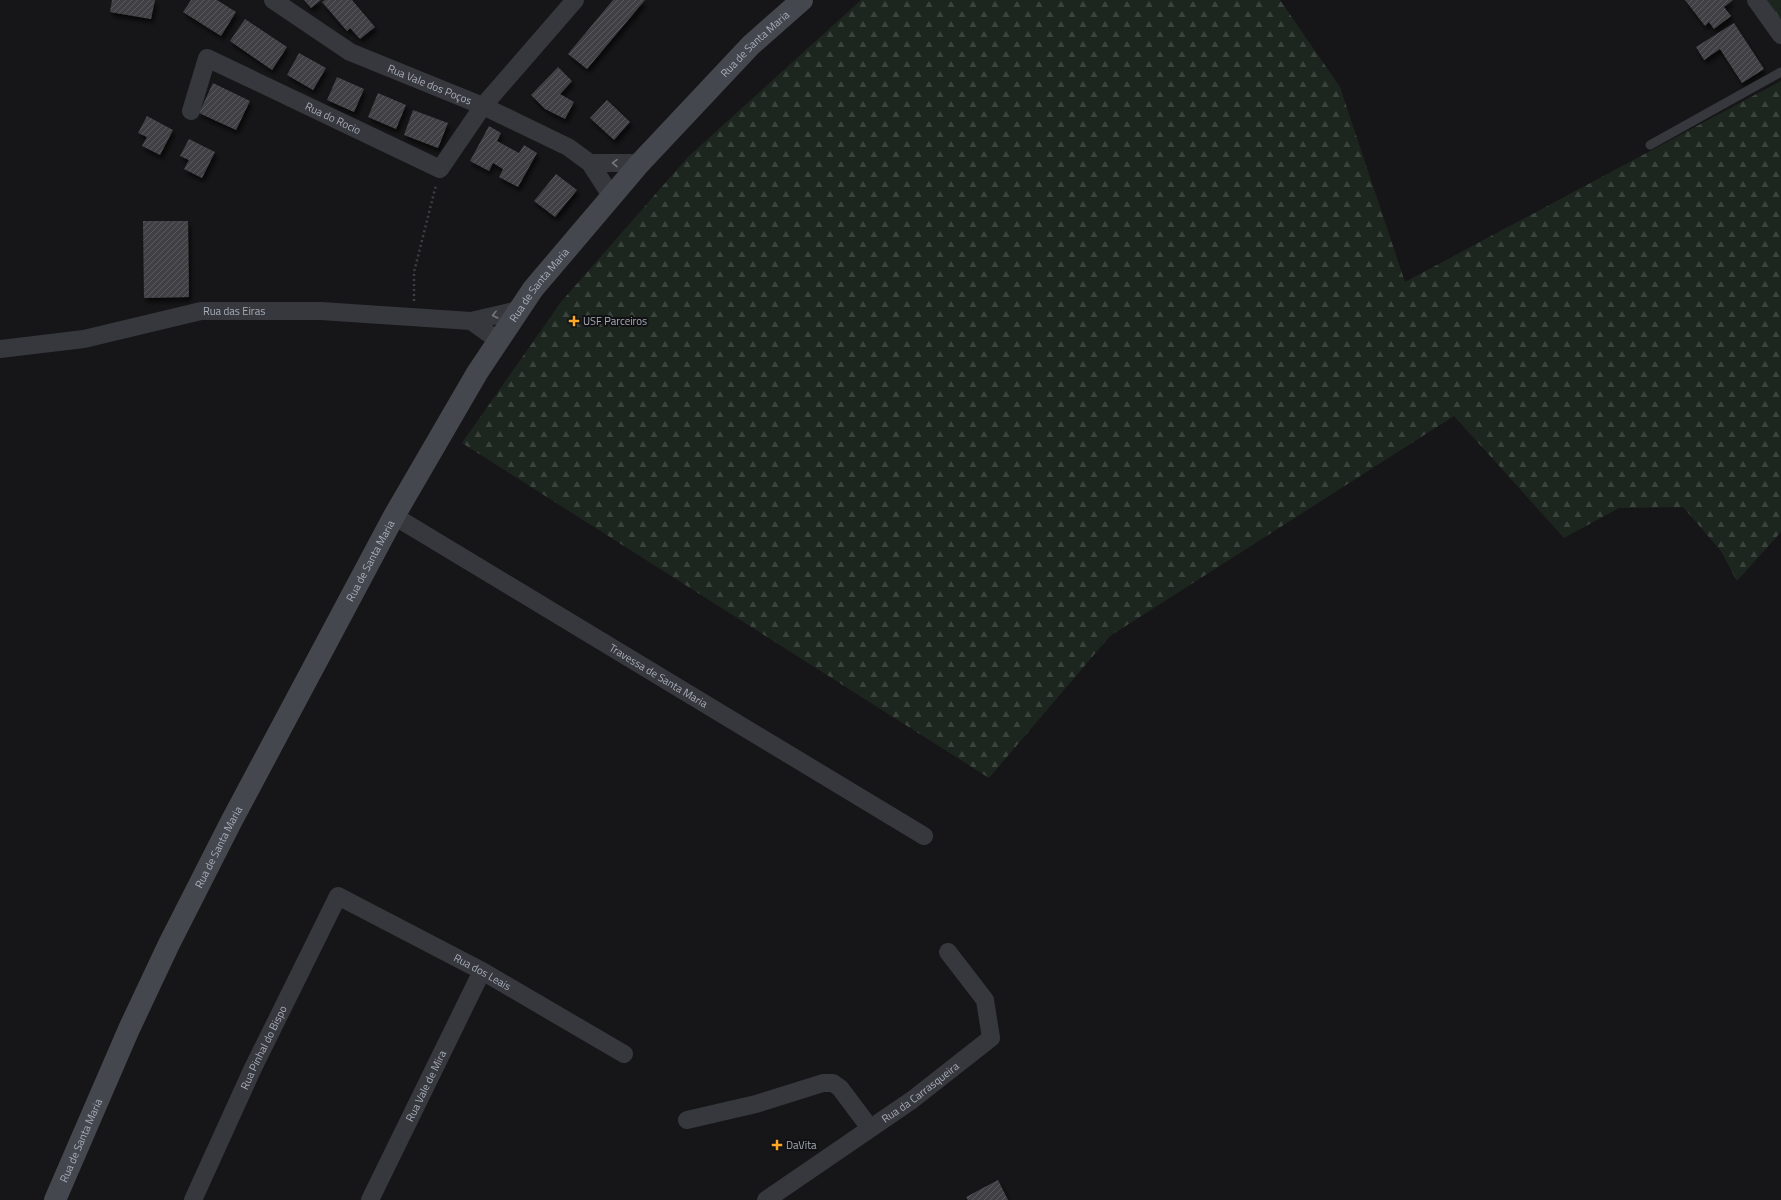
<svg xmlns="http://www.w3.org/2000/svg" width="1781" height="1200" viewBox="0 0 1781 1200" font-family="'Titillium Web',sans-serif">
<defs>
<pattern id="forest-firs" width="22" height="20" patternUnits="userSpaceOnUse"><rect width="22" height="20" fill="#1d261e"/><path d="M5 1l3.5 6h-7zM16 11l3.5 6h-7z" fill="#3b433d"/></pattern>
<pattern id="building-hatch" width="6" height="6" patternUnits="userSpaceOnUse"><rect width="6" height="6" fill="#3f4145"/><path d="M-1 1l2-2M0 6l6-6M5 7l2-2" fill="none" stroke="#585a5e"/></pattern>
<filter id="shadow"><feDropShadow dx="2.5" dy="4.5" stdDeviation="2" flood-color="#0009"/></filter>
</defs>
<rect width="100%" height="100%" fill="#161618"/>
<g fill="url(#forest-firs)">
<path d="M861,0H1280L1340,87L1405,282L1781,81V532L1737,581L1721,551L1683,507L1619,508L1564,538L1454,416L1110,636L989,778L462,443L561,302L688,157Z"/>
<path d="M1767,0H1781V22Z"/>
</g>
<g fill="url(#building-hatch)" filter="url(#shadow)">
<path d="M112,0H155L151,19L110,12Z"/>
<path d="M191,0H217L236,12L221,36L183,12Z"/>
<path d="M304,0H321L311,8Z"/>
<path d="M325,0H352L375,27L360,39L350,28L347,31L322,2Z"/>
<path d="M613,0H645L587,69L568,54Z"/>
<path d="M1685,0H1733L1724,7L1731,16L1714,29L1709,22L1705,26Z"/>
<path d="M245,19L287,47L272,70L230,41Z"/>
<path d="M1734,23L1764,69L1742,83L1720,49L1704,60L1696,47Z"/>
<path d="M299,53L326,68L313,90L287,75Z"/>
<path d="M558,67L572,81L560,94L574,102L565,119L545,109L531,95Z"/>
<path d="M337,77L364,89L354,112L327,100Z"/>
<path d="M213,83L250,101L236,130L199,113Z"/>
<path d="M378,93L406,105L396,129L368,117Z"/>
<path d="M607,100L630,122L614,140L590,118Z"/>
<path d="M413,110L448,123L438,148L404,135Z"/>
<path d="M147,116L173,130L160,155L142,146L147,137L138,133Z"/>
<path d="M489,126L501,133L497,141L519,153L524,145L537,153L518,187L499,177L503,169L493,163L489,171L470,161Z"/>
<path d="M189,139L215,152L202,178L184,169L189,160L180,156Z"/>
<path d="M556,174L577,190L555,217L534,201Z"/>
<path d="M143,221H188L189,297L144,298Z"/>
<path d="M998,1180L1008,1200H968L966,1197Z"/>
</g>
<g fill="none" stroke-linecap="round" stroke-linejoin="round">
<path stroke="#3c3f44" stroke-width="2.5" stroke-dasharray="2 3" stroke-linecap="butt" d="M414,301V272L436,185"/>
<path stroke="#36383d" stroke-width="9" d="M1650,145L1781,72"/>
<g stroke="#36383d" stroke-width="18">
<path id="s1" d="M273,0L350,52L483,106L568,147L590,163L612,197"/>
<path d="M1756,0L1781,35"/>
<path id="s2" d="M191,111L207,58L440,169L483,106L575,0"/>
<path d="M590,163H640"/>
<path d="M471,321L499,341"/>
<path id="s3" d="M0,349L84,339L201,311H321L471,321L519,310"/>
<path id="s4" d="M394,516L924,836"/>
<path d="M687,1120L756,1104L823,1083H833L840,1088L870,1128"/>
<path id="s5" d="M193,1200L253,1068L338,896L482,971L624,1054"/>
<path id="s6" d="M370,1200L482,971"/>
<path id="s7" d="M766,1200L912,1100L991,1038L985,1000L948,952"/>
</g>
<path stroke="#44474d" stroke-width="22" id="s8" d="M55,1200L129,1029L169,944L231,822L394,516L477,373L533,289L640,163L751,45L802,0"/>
</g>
<defs><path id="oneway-chevron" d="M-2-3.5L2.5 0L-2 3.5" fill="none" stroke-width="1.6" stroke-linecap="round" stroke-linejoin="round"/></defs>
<g stroke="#747881">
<use href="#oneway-chevron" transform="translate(615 163) rotate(-179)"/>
<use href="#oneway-chevron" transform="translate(495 315) rotate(166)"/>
</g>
<g fill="#ffa726" stroke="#111113" stroke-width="1.5">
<path d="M572 315h4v4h4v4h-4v4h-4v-4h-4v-4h4z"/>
<path d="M775 1139h4v4h4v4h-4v4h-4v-4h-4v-4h4z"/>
</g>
<g text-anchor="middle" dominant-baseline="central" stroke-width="4" stroke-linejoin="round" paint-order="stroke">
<g font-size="11" fill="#a6adb9" stroke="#111113">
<text stroke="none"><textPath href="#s8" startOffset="1361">Rua de Santa Maria</textPath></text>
<text stroke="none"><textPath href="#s1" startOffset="179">Rua Vale dos Poços</textPath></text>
<text stroke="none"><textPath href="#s2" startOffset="195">Rua do Rocio</textPath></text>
<text stroke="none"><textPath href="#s8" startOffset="1037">Rua de Santa Maria</textPath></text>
<text stroke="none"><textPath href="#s3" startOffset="238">Rua das Eiras</textPath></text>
<text stroke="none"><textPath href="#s8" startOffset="713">Rua de Santa Maria</textPath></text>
<text stroke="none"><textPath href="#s4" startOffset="309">Travessa de Santa Maria</textPath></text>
<text stroke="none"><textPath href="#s8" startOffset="389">Rua de Santa Maria</textPath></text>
<text stroke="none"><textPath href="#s5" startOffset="500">Rua dos Leais</textPath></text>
<text stroke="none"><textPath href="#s5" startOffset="168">Rua Pinhal do Bispo</textPath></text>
<text stroke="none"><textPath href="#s6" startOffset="127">Rua Vale de Mira</textPath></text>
<text stroke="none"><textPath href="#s7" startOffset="188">Rua da Carrasqueira</textPath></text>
<text stroke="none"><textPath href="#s8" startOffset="65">Rua de Santa Maria</textPath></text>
</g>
<g font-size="11" fill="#a6adb9" stroke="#111113" text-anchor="start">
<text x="583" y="321">USF Parceiros</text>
<text x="786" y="1145">DaVita</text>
</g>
</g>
</svg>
